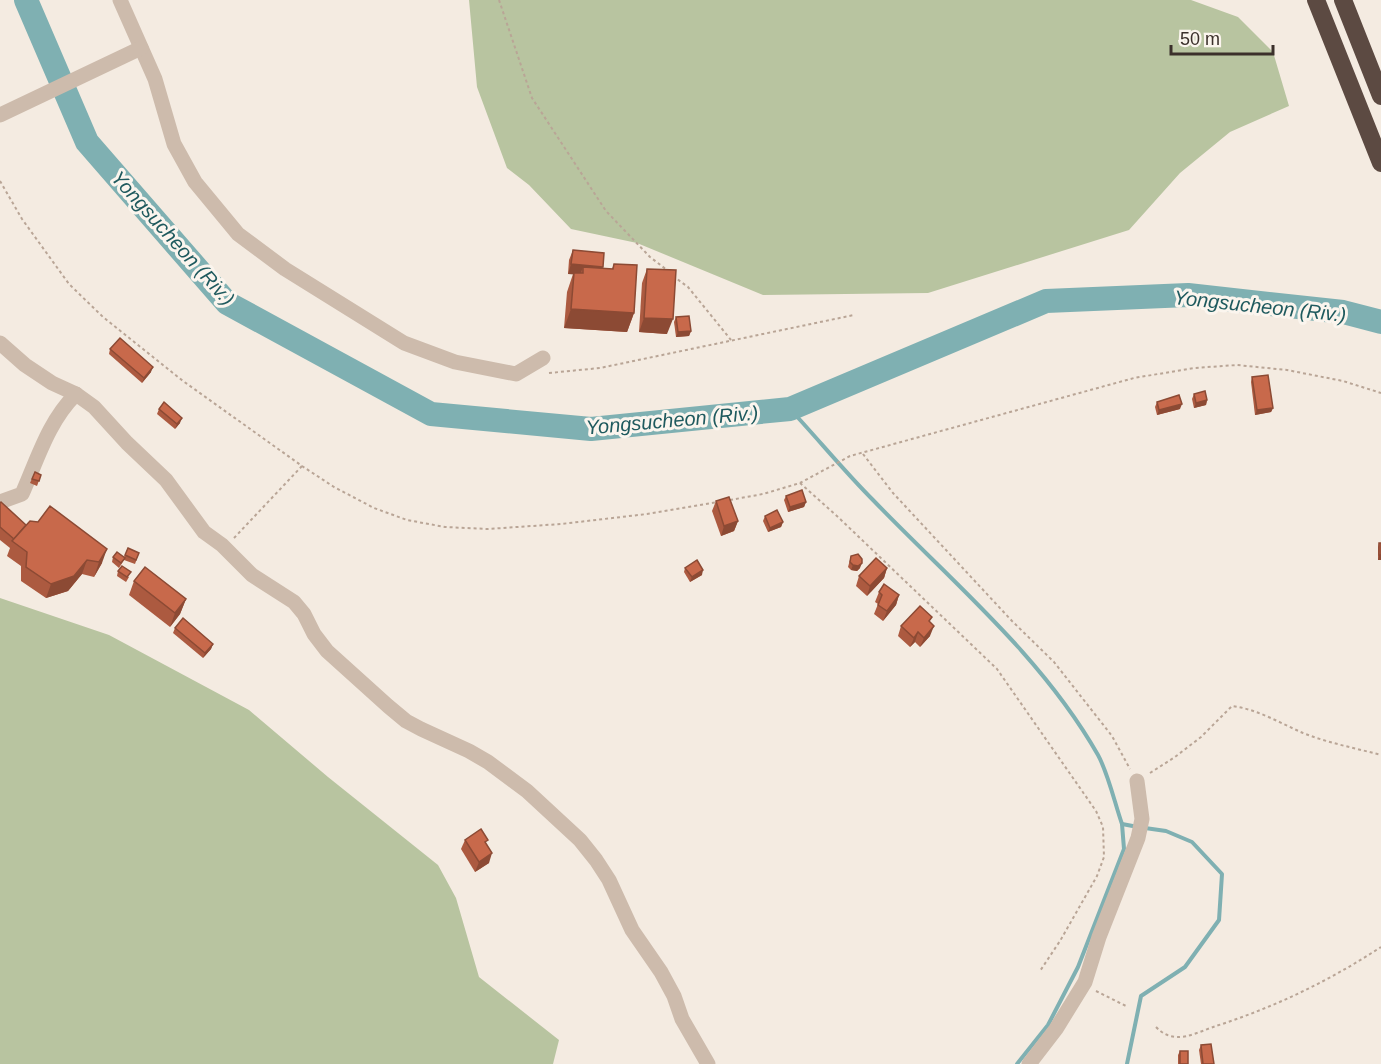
<svg xmlns="http://www.w3.org/2000/svg" width="1381" height="1064" viewBox="0 0 1381 1064" font-family="Arial,sans-serif">
<rect width="100%" height="100%" fill="#f4ebe1"/>
<g fill="#b8c4a0">
<path d="M469,0H1191L1238,17L1273,52L1289,106L1230,132L1180,173L1129,230L928,293L763,295L637,243L571,229L529,185L507,168L477,87Z"/>
<path d="M0,598L109,635L249,710L328,777L438,865L456,898L479,977L559,1040L553,1064H0Z"/>
</g>
<g fill="none" stroke-linecap="round" stroke-linejoin="round">
<g stroke="#7fb0b2" stroke-width="4">
<path d="M790,409C818,439 844,471 873,500C951,581 1042,656 1098,755C1108,773 1115,804 1122,824L1138,827"/>
<path d="M1017,1064L1048,1025L1078,967L1124,849L1122,824"/>
<path d="M1127,1064L1141,996L1185,967L1219,920L1222,874L1192,842L1166,831L1145,828"/>
</g>
<path stroke="#7fb0b2" stroke-width="24" d="M26,0L87,142L227,303L431,414L591,429L790,409L1046,301L1188,295L1343,312L1381,322"/>
<g stroke="#b9a596" stroke-width="2" stroke-dasharray="3 3" stroke-linecap="butt">
<path d="M499,0L532,98L606,211L650,257L667,270"/>
<path d="M0,181L22,219L69,284L103,317L183,381L302,466L334,487L374,508L407,520L445,527L488,529L561,524L647,514L718,502"/>
<path d="M673,276L688,287L731,340"/>
<path d="M549,373L600,368L854,315"/>
<path d="M863,454L893,493L1012,621L1054,662L1112,736L1130,769"/>
<path d="M800,483L838,517L997,669L1096,811L1103,827L1104,857L1097,876L1060,941L1040,971"/>
<path d="M730,500L763,494L800,483L850,456L1134,378L1194,368L1237,365L1287,370L1343,381L1381,393"/>
<path d="M234,538L302,466"/>
<path d="M1150,773L1175,757L1201,737L1232,706C1257,709 1280,723 1303,733C1328,743 1355,748 1381,755"/>
<path d="M1096,991L1126,1006"/>
<path d="M1156,1027C1162,1033 1167,1036 1176,1037C1188,1038 1204,1030 1216,1026C1275,1007 1329,981 1381,947"/>
</g>
<g stroke="#cdbbac" stroke-width="15">
<path d="M120,0L155,79L174,144L195,182L238,234L285,269L404,343L455,362L516,374L543,358"/>
<path d="M0,115L141,48"/>
<path d="M0,343L25,365L52,383L76,394L94,407L127,443L166,480L204,532L222,545L252,575L294,602L304,614L314,634L327,651L388,706L406,721L421,729L469,751L488,762L527,791L580,840L596,860L609,880L632,930L661,972L674,996L682,1019L708,1064"/>
<path d="M0,502L22,494C38,458 48,422 76,394"/>
<path d="M1029,1064L1056,1029L1085,982L1099,937L1138,838L1142,819L1137,781"/>
</g>
<g stroke="#5c4a42" stroke-width="18">
<path d="M1316,0L1381,163"/>
<path d="M1343,0L1381,96"/>
</g>
</g>
<g fill="#ac5a40">
<path d="M573,250L602,269H612L614,264L634,313L627,332L564,328L567,292L573,274H568L569,260Z"/>
<path d="M647,269L667,334L639,332L642,283Z"/>
<path d="M676,317L691,331L689,336L676,337L674,322Z"/>
<path d="M110,349L151,372L142,383L109,354Z"/>
<path d="M1252,377L1273,408L1271,412L1255,415L1251,382Z"/>
<path d="M1194,394L1207,400L1206,405L1194,408L1192,399Z"/>
<path d="M1157,402L1180,409L1157,415L1155,407Z"/>
<path d="M159,409L180,423L175,429L157,414Z"/>
<path d="M35,472L41,475L37,486L30,483Z"/>
<path d="M786,496L806,502L804,507L788,512L784,500Z"/>
<path d="M716,501L738,521L734,531L721,536L712,511Z"/>
<path d="M0,503L26,525L102,563L94,577L82,574L68,591L46,598L21,581V566L7,556L10,548L0,540Z"/>
<path d="M765,516L783,522L781,527L768,532L763,521Z"/>
<path d="M1379,543H1381V560H1378V547Z"/>
<path d="M128,548L139,553L135,564L124,560L119,568L112,562L113,557H124Z"/>
<path d="M851,556L860,568L857,571L851,570L848,567Z"/>
<path d="M685,568L702,575L690,582L684,572Z"/>
<path d="M887,568L884,578L867,596L856,586L859,576Z"/>
<path d="M118,571L129,577L126,582L117,576Z"/>
<path d="M134,581L186,599L180,614L170,627L129,595Z"/>
<path d="M879,592L899,595L896,605L883,621L874,614L878,604L875,602Z"/>
<path d="M930,623V636L920,647L915,642L910,647L898,636L901,626Z"/>
<path d="M175,628L213,644L211,649L203,658L173,633Z"/>
<path d="M465,840L487,844L489,863L475,872L461,849Z"/>
<path d="M1201,1045L1214,1064H1201L1199,1050Z"/>
<path d="M1180,1051L1188,1064H1178V1055Z"/>
</g>
<g fill="#8c4a34">
<path d="M571,264L603,267L599,277L583,267L580,275L568,274Z"/>
<path d="M571,309L634,313L627,332L564,328Z"/>
<path d="M644,318L673,319L667,334L639,332Z"/>
<path d="M691,331L689,336L676,337L678,332Z"/>
<path d="M153,367L151,372L142,383L144,378Z"/>
<path d="M1207,400L1206,405L1194,408L1196,403Z"/>
<path d="M1182,404L1180,409L1157,415L1159,410Z"/>
<path d="M1273,408L1271,412L1255,415L1257,410Z"/>
<path d="M182,418L180,423L175,429L177,424Z"/>
<path d="M806,502L804,507L788,512L790,507Z"/>
<path d="M738,521L734,531L721,536L724,526Z"/>
<path d="M783,522L781,527L768,532L770,528Z"/>
<path d="M107,549L102,563L94,577L99,562Z"/>
<path d="M1379,555H1381V560H1378Z"/>
<path d="M87,560L82,574L68,591L46,598L51,584Z"/>
<path d="M862,563L860,568L857,571L851,570L853,565Z"/>
<path d="M887,568L884,578L867,596L870,586Z"/>
<path d="M703,570L702,575L690,582L692,577Z"/>
<path d="M899,595L896,605L883,621L887,611Z"/>
<path d="M186,599L180,614L170,627L175,613Z"/>
<path d="M934,626L930,636L920,647L924,638Z"/>
<path d="M918,632L915,642L910,647L914,638Z"/>
<path d="M213,644L211,649L203,658L205,653Z"/>
<path d="M492,853L489,863L475,872L479,862Z"/>
</g>
<g fill="#c8694b" stroke="#8c4a34" stroke-width="1.5">
<path d="M573,250L604,253L603,267L571,264Z"/>
<path d="M614,264L637,265L634,313L571,309L574,273H583V267L613,269Z"/>
<path d="M647,269L676,270L673,319L644,318Z"/>
<path d="M689,316L691,331L678,332L676,317Z"/>
<path d="M120,338L153,367L144,378L110,349Z"/>
<path d="M1268,375L1273,408L1257,410L1252,377Z"/>
<path d="M1205,391L1207,400L1196,403L1194,394Z"/>
<path d="M1179,395L1182,404L1159,410L1157,402Z"/>
<path d="M164,402L182,418L177,424L159,409Z"/>
<path d="M35,472L41,475L39,481L32,479Z"/>
<path d="M802,490L806,502L790,507L786,496Z"/>
<path d="M729,497L738,521L724,526L716,501Z"/>
<path d="M1,502L26,525L14,539L0,527V503Z"/>
<path d="M50,506L107,549L99,562L87,560L74,576L51,584L26,567L27,552L12,541L30,521L38,522Z"/>
<path d="M777,510L783,522L770,528L765,516Z"/>
<rect x="1379" y="543" width="2" height="12"/>
<path d="M128,548L139,553L136,560L125,555Z"/>
<path d="M117,552L125,558L121,563L113,557Z"/>
<path d="M858,554L862,559V563L858,566L853,565L850,562L851,556Z"/>
<path d="M876,558L887,568L870,586L859,576Z"/>
<path d="M697,560L703,570L692,577L685,568Z"/>
<path d="M122,566L131,572L127,577L118,571Z"/>
<path d="M145,567L186,599L175,613L134,581Z"/>
<path d="M884,584L899,595L887,611L878,605L882,595L879,592Z"/>
<path d="M920,606L932,617L929,621L934,626L924,638L918,632L914,638L901,626Z"/>
<path d="M183,618L213,644L205,653L175,628Z"/>
<path d="M481,829L488,840L485,842L492,853L479,862L465,840Z"/>
<path d="M1211,1044L1214,1064H1203L1201,1045Z"/>
<rect x="1180" y="1051" width="8" height="13"/>
</g>
<g text-anchor="middle" dominant-baseline="central" stroke-width="6" stroke-linejoin="round" paint-order="stroke">
<g font-size="20" font-style="italic" fill="#1f5a5e" stroke="#fbf5ee">
<text transform="translate(173 238) rotate(48)">Yongsucheon (Riv.)</text>
<text transform="translate(1260 306) rotate(6)">Yongsucheon (Riv.)</text>
<text transform="translate(672 420) rotate(-5)">Yongsucheon (Riv.)</text>
</g>
</g>
<path d="M1171 45v9h102v-9" fill="none" stroke="#3b302b" stroke-width="3"/>
<text x="1180" y="45" font-size="18" fill="#3b302b" stroke="#fbf5ee" stroke-width="4.5" paint-order="stroke">50 m</text>
</svg>
